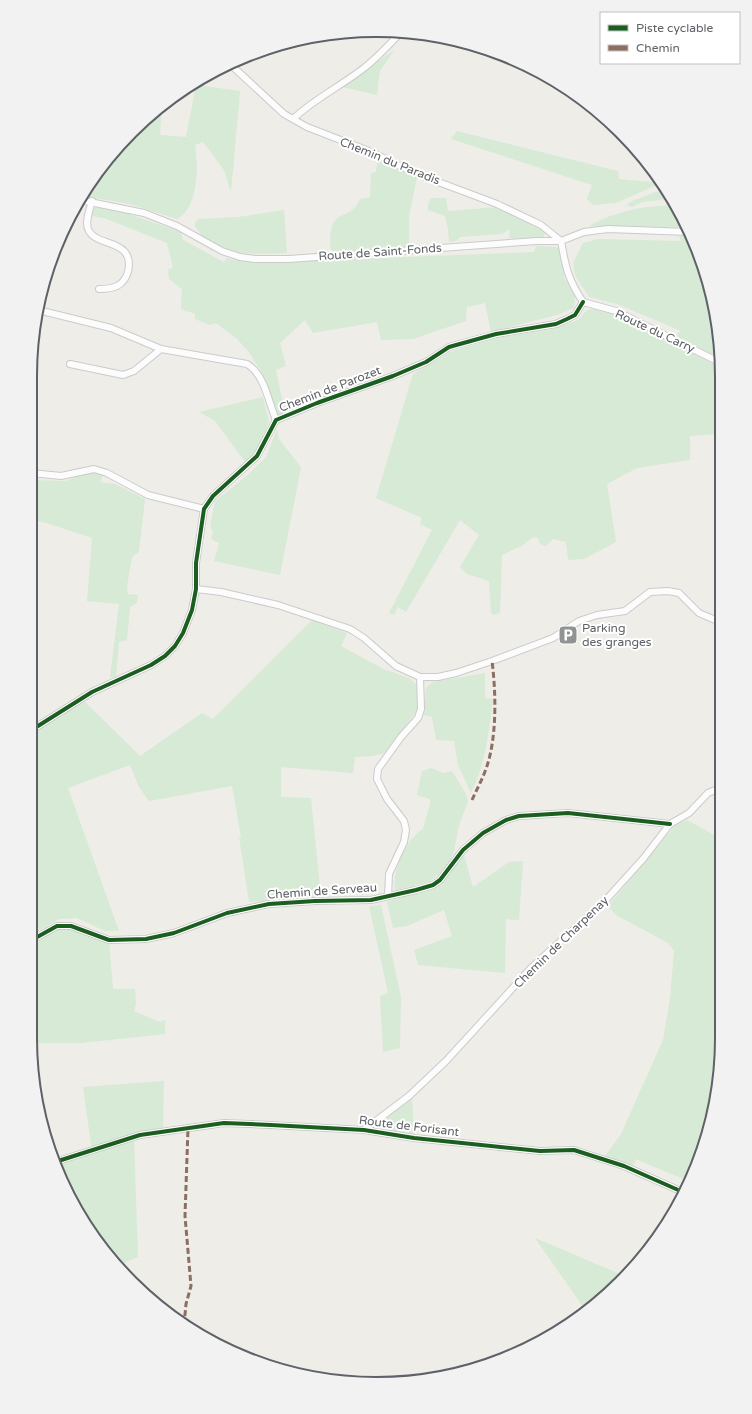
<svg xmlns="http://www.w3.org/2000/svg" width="752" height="1414" viewBox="0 0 752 1414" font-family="'Varela Round',sans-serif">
<rect width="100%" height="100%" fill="#eeede8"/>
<g fill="#d6ead5">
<path d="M394,50L380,71L377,95L342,87Z"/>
<path d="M196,85L240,91L231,192L224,170L203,142L195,145C198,167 199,207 177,219L130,204L83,196C104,162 130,129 162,106L160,135L186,137Z"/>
<path d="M457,131L618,171L619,179L661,183L616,203L593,205L587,199L592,185L451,139Z"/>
<path d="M378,158L417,177L409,216V246L336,251L331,250C327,203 349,225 360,199L370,197L371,173L376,172Z"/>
<path d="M664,189L686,227L589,226C609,214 643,205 666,206L667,199L643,202L632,207L627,205L632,201Z"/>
<path d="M431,198H446L448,211L498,207L542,228L545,233L543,238H509L510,229L502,234L460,237L456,241L449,242L448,230L445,216L428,210V204Z"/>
<path d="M99,207L126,213L181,232L183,240L224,262L226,258L244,262H281L534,252L536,246L557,247L561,251L564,277L575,297L574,308L557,315L491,332L485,303L467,307L466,321L413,339L381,340L377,322L313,333L305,320L280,343L286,366L276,370L285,413L278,415L262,373L249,352L236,338L216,323L210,325L195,319V314L181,309L182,289L169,279L168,269L173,268L167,243L104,218L91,216L93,208Z"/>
<path d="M284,210L287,253C261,254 226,257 204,238C200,234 197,229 194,225L198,219L238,217Z"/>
<path d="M679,236H691L696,244L719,331V358L675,335L681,331L617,304L589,297L575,275L573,263L583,243L598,239L681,241Z"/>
<path d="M597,308L621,316L719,367V434L690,436V460L637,468L607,484L616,542L584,559L568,560L566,542L553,539L546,546L540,544L538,538L533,537L523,545L502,555L500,613L493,615L491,612L489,581L467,574L460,567L479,535L460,520L406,612L398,607L394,615L389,613L432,530L420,524L422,518L376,498L413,374L450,352L496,338L553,329L578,320L587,310Z"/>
<path d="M263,397L269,422L256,453L246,463L215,421L199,412Z"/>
<path d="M277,429L279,439L301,467L280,575L214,561L219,543L211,539L213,532L210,526L215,501L248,475L266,457Z"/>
<path d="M89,471L103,475L100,482L115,484L145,499L139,552L132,557L127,586L128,594L138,595L137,603L130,607L127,640L119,642L116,677H110L119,604L87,601L92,538L47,523L31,520V480L66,481Z"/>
<path d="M312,620L347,633L341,646L383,669L409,678L417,685V711L384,753L373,756L355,757L353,773L281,767V797L311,798L321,897L249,902L239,837H241L232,786L149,801L139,787L130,765L68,788L119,931H105L77,918L59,919L30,936V804L34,801L30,794V734L84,701L140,756L202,713L213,719Z"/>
<path d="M485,673V698L493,699C489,731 486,763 471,793L458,765L454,741L436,740L432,717L423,715L426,688L432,682Z"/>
<path d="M431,768L443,773L452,771L466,794L468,802L459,825L454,851L448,866L429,882L395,890C392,871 406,839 423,829L430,804V799L417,795L422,771Z"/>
<path d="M687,820L721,839V1060L710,1127L690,1182L636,1159L632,1169L603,1159L621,1134L663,1040L670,998L674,951L668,943L616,915L608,906L675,826Z"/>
<path d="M464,855L473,887L509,862L523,861L519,920L506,919L505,973L418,965L414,950L452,936L444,910L407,926L393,928L387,902L439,885Z"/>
<path d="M381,905L401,997L400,1048L383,1052L380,996L388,993L369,906Z"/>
<path d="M57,926H71L109,940L113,989H135L136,1004L134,1011L160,1022L165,1020V1034L81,1043H31L30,941Z"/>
<path d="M164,1081L163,1132L134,1137L138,1257L119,1265L102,1249L56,1163L92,1151L83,1087Z"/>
<path d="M412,1097L414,1137L376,1131L375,1128Z"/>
<path d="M535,1238L625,1276L620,1283L586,1311Z"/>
</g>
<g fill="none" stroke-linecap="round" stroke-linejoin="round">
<g stroke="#cbcbcb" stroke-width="8">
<g id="street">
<path d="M230,64L284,114L307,127L369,151L417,174L497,204L541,225L561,241C566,269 568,279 583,302L616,311L719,362"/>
<path d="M293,119C314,99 341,86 364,68C378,57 390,44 402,31"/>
<path d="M80,200L144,213L177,226L222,251L240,257L255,259H289L537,241H561L584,232L608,229L689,232"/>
<path d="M92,201C90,209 84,223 89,231C96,243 114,241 124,251C133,261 129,280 117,286C111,289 105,289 99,289"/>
<path d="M38,310L111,328L161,349L247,364C265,375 268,401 276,420"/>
<path d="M70,364L123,375L134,371L161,349"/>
<path d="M31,473L61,476L94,469L107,473L148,495L204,509"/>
<path d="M196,589L221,592L278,605L350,629L364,638L396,666L420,677H438L456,673L492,661L553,638L579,621L597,615L625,611L650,592L668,591L679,593L699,613L720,622"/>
<path d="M30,731L92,692L151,665L165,656L175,646L183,633L192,610L196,589V563L204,509L213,496L257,456L276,420L317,403L393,376L426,362L449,347L496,334L556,324L567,319L575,315L583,302"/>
<path d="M388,896L389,874L404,842L406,830L404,821L387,799L377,779L378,769L401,737L418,718L421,709L420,677"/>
<path d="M30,941L57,926H71L109,940L146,939L174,933L227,913L269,904L315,901L371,900L416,890L433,885L440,880L463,850L483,833L506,820L519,816L568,813L670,824"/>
<path d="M364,1130L409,1096L446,1061L531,968L604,902L643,859L670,824L689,813L708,793L720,788"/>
<path d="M55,1162L140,1135L224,1123L271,1125L364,1130L414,1138L540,1151L574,1150L624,1166L685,1193"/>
</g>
</g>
<use href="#street" stroke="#fcfcfc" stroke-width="6"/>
<g stroke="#8d6e63" stroke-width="3" stroke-dasharray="6 3" stroke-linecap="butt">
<path d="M472,800C477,789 483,778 487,766C497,736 496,692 492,661"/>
<path d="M184,1325L186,1304L191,1286L185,1216L188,1128"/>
</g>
<g stroke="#fff" stroke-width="6">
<g id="cycleway">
<path d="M30,731L92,692L151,665L165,656L175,646L183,633L192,610L196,589V563L204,509L213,496L257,456L276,420L317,403L393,376L426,362L449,347L496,334L556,324L567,319L575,315L583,302"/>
<path d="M30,941L57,926H71L109,940L146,939L174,933L227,913L269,904L315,901L371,900L416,890L433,885L440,880L463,850L483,833L506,820L519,816L568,813L670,824"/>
<path d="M55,1162L140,1135L224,1123L271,1125L364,1130L414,1138L540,1151L574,1150L624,1166L685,1193"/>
</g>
</g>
<use href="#cycleway" stroke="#1b5e20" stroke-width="4"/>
</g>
<defs>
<g id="parking-square" transform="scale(1)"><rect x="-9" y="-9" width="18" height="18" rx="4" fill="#909294" stroke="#fff"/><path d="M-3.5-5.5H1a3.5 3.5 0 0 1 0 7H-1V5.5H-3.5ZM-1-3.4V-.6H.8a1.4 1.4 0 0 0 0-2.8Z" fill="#fff"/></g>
</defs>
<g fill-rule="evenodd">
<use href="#parking-square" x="568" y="635"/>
</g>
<g text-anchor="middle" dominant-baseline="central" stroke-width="4" stroke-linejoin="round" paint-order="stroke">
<g font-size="12" fill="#5e6167" stroke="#fff">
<text transform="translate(390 161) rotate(22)">Chemin du Paradis</text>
<text transform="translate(380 252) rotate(-4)">Route de Saint-Fonds</text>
<text transform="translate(655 331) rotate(25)">Route du Carry</text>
<text transform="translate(330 389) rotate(-21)">Chemin de Parozet</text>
<text transform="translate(322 891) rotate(-4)">Chemin de Serveau</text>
<text transform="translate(561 942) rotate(-44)">Chemin de Charpenay</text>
<text transform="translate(409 1126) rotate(7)">Route de Forisant</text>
</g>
<g font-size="12" fill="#5e6167" stroke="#fff" text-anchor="start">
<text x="582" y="628">Parking<tspan x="582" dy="14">des granges</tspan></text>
</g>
</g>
<path d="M0 0H752V1414H0ZM376 37H376A339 339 0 0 1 715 376V1038A339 339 0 0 1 376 1377H376A339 339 0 0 1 37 1038V376A339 339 0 0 1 376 37Z" fill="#f2f2f3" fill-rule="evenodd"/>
<path fill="none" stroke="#5e6167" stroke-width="2" d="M376 37H376A339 339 0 0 1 715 376V1038A339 339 0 0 1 376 1377H376A339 339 0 0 1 37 1038V376A339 339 0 0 1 376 37Z"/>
<rect x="600" y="12" width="140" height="52" fill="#ffffff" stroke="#bfc0c2"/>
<rect x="608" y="25" width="20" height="6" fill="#1b5e20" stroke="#bfc0c2"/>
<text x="636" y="32" font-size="12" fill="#5e6167">Piste cyclable</text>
<rect x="608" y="45" width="20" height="6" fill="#8d6e63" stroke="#bfc0c2"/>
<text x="636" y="52" font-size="12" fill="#5e6167">Chemin</text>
</svg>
